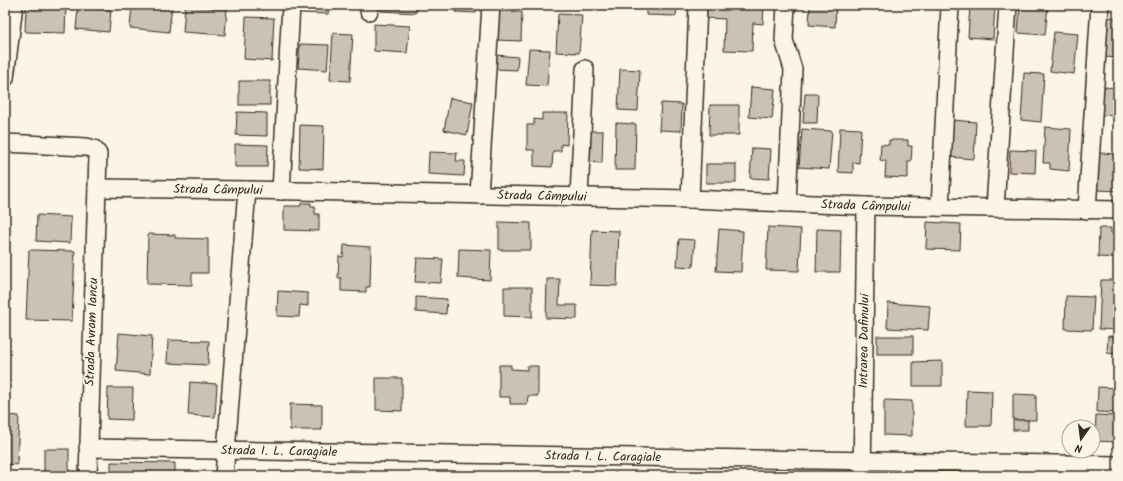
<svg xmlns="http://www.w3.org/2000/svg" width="1123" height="481" viewBox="0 0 1123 481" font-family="Kalam,sans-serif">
<rect width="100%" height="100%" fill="#fcf5e5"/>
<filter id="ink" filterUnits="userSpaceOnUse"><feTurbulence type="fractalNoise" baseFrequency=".025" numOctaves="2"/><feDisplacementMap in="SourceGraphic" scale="8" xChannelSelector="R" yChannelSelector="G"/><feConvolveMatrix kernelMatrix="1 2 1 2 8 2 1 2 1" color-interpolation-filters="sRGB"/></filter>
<g filter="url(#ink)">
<g fill="#ccc2b3" stroke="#3b2a1e">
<path d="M26,5H66L65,33L25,32Z"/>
<path d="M132,5H172L169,32L130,28Z"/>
<path d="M301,5H329L328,14L300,13Z"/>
<path d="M381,5H417L416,13L381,11Z"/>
<path d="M456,5H476V13L456,12Z"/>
<path d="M646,5H677L676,16L646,15Z"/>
<path d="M705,5H764L763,24L753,23L752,51L724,50L725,19L705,18Z"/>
<path d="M810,5H836L835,27L809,25Z"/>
<path d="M970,5H995L993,39L968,37Z"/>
<path d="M1020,5H1048L1045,35L1018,33Z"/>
<path d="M185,6L227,9L225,35L183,32Z"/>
<path d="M78,7L111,10L109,32L76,29Z"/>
<path d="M497,11L522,12L521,41L495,40Z"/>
<path d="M558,14L582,15L579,53L556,52Z"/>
<path d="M246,17L274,18L272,61L244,59Z"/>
<path d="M1108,17L1118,18V58L1105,57Z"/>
<path d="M374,24L410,26L407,53L374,51Z"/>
<path d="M1054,32L1078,34L1074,74L1050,71Z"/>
<path d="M333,33L353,34L350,81L330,80Z"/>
<path d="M300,44L329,45L327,70L298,68Z"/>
<path d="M529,49L550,50L547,86L526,85Z"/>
<path d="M496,55L518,57L517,70L495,69Z"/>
<path d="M620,69L640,70L638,111L618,110Z"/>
<path d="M1024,73L1044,74L1041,122L1021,120Z"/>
<rect x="239" y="81" width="31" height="24"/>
<path d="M751,87L775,89L772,119L749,117Z"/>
<path d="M1103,87L1118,88V116L1101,115Z"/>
<path d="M805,94H818L817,123H803Z"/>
<path d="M450,98L473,102L467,135L444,130Z"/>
<path d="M661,103L682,104L681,131L659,130Z"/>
<path d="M710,105H739V135H709Z"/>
<path d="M237,112L267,113V136L236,135Z"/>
<path d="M542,113H568L567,145L561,144V151H553L552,167L534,166V150H527V125H534V119L542,120Z"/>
<path d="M952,120L976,122L974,159L949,157Z"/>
<path d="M616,123L636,124L635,170H615Z"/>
<path d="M300,125L324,126L323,169L299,168Z"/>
<path d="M1045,127L1071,129L1069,171L1050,169V163H1043Z"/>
<path d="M840,128L861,129L859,163L853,162V173L838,172Z"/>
<path d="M802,129L832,131L829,169L799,167Z"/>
<path d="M586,131H603L602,163L585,162Z"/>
<path d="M889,140H908V146H912L911,161H908V178L885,177L886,161L880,160L881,144L889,145Z"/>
<path d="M235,144L268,145L267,167H235Z"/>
<path d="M752,148L771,149L769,179L750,178Z"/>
<path d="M1010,150L1036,151L1035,173L1009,172Z"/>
<path d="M429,152L457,153L456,161H465L464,176L428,174Z"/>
<path d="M1099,153L1118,154V191L1097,190Z"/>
<rect x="706" y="164" width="30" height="19"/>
<path d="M301,203H311V206H315V214H319V231L284,230V206H301Z"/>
<path d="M37,215L71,217L70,243L36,241Z"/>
<path d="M499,222L531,223V250H499Z"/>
<path d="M927,222L961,224L960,250L926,249Z"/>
<path d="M768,227L801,229L799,271L766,270Z"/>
<path d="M1099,228H1111V233L1117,234L1116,258L1098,257Z"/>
<path d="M719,229L743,231L741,272L716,271Z"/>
<path d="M817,229L841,230L840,272H816Z"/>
<path d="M592,230L619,231L617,286L590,285Z"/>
<path d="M148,234L175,235V238L208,239V273H192V285L147,284Z"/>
<path d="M679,239L695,240L693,267L677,266Z"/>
<path d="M344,245L371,247L370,287H366V292L341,291V278H338L339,256L343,257Z"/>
<path d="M459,249L491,250L490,280L458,278Z"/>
<path d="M29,250L75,251L72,321L26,320Z"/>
<path d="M417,258L443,259L441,283L415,282Z"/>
<path d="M547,279H560L559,305H577V319L546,318Z"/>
<path d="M1101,280H1118V330L1099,329Z"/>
<path d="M504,287H532V317L504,316Z"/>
<path d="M278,291L308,293V306L300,305L299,317L277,316Z"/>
<path d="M1066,296L1094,297L1092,330L1065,329Z"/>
<path d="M416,297L447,299L446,314L416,312Z"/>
<path d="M888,303L930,306L928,330L887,328Z"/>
<path d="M119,333L152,336L150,374L116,371Z"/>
<rect x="877" y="336" width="36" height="18"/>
<path d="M1108,336L1118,337V354L1107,353Z"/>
<path d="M168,340L209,341L208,365L167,363Z"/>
<path d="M942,361V386H913V362Z"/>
<path d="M499,365H511V369L527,370V366H538V396H528L527,404H510V397H499Z"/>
<path d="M376,378H402V411L376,410Z"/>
<path d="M190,382L217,384L215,417L188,415Z"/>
<path d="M1098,387L1118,388V413L1097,412Z"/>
<path d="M108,388H133L132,420L107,419Z"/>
<path d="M967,390L992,391L991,426H966Z"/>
<path d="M1013,394L1036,395V420H1013Z"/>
<path d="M884,400L912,401V436L884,435Z"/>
<path d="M290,404L322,405V430H290Z"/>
<path d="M5,415L19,416L17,465L5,464Z"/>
<path d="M1096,415L1117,416L1116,442L1095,441Z"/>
<rect x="1013" y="420" width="15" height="10"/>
<rect x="44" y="449" width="25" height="27"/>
<path d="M111,462L175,463V476H111Z"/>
<path d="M348,470L372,471L371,476H348Z"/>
</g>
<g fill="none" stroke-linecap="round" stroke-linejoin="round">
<g stroke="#3b2a1e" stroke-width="20">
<g id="minor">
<path d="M786,5L784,40L793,69L787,203"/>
<path d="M369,11V5"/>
<path d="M5,78L14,5"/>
<path d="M5,143L86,147L94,149L98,154L88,476"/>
<path id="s1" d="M97,188L247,190L690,199L866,206L1118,210"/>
<path d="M281,191L291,5"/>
<path d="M479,195L491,5"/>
<path d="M579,197L585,69"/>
<path d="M690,199L698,5"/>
<path d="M940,207L950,5"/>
<path d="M995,208L1008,5"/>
<path d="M1087,210L1100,5"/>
<path id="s2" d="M88,448L1118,465"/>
<path d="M224,476L247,190"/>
<path id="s3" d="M862,476L866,206"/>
</g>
</g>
<use href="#minor" stroke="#fcf5e5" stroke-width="17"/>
</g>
</g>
<g text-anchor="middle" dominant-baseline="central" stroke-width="4" stroke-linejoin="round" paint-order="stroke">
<g font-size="13" fill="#3b2a1e" stroke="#fcf5e5">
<text stroke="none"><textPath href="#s1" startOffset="121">Strada Câmpului</textPath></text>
<text stroke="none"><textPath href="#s1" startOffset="445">Strada Câmpului</textPath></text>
<text stroke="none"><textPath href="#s1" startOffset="769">Strada Câmpului</textPath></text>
<text transform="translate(92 332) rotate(-88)">Strada Avram Iancu</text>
<text stroke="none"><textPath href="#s3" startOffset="135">Intrarea Dafinului</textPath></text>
<text stroke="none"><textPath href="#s2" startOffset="191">Strada I. L. Caragiale</textPath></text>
<text stroke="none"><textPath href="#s2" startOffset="515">Strada I. L. Caragiale</textPath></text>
</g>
</g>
<rect width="1123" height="481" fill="none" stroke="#fcf5e5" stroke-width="20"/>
<rect x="10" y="10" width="1103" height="461" fill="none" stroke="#3b2a1e" stroke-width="1.5" filter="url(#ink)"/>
<g transform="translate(1081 439) rotate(194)"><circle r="19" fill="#fcf5e5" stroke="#afa495"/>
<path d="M0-3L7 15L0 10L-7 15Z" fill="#3b2a1e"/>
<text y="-6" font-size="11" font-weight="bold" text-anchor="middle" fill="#3b2a1e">N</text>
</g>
</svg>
